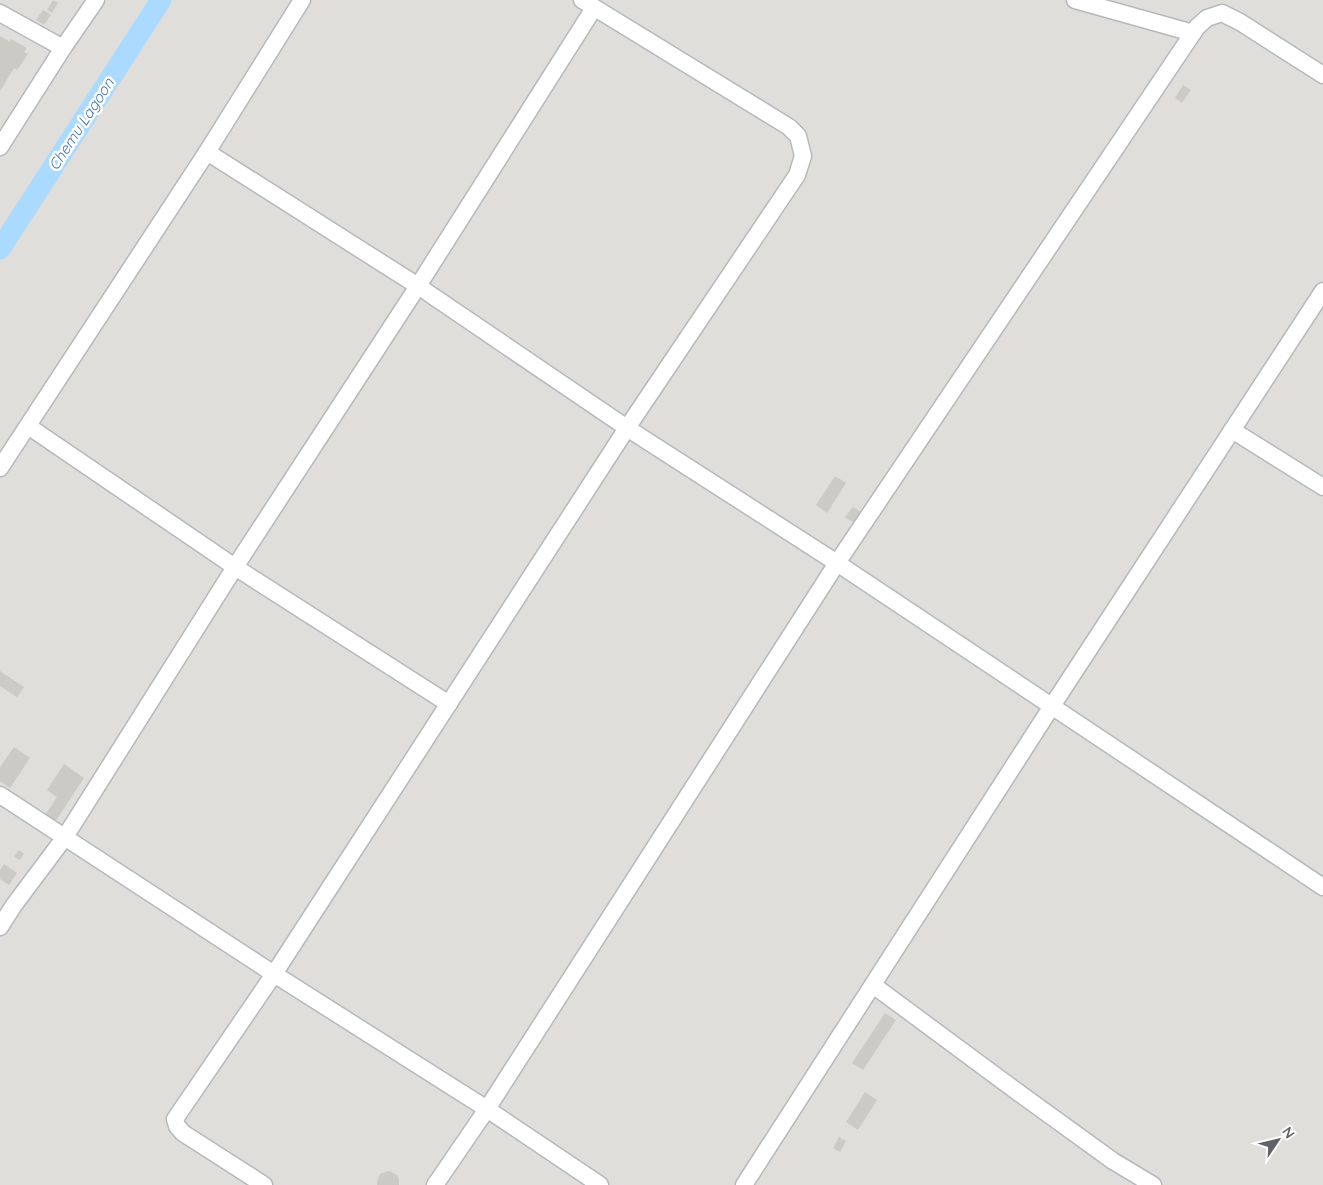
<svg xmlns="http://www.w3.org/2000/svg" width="1323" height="1185" viewBox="0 0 1323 1185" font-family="Quicksand,sans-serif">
<rect width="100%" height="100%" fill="#f1efe8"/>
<rect fill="#e0deda" x="0" y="0" width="1323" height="1185"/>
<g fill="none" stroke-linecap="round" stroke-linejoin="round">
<path stroke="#aadaff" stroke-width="21" d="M0,249L161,0"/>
</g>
<g fill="#cccac5">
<path d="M53,0L58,3L52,13L47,10Z"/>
<path d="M43,10L51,15L44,25L36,20Z"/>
<path d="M0,36L10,42L11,39L27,48L24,52L28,54L17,70L14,68L0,91Z"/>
<path d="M1183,85L1191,90L1182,103L1175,98Z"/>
<path d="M835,476L846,483L827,513L816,505Z"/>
<path d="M853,507L861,512L853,522L845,517Z"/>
<path d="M0,671L24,687L17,697L0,686Z"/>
<path d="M14,747L30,758L10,788L0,781V767Z"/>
<path d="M64,764L84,778L55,822L45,815L57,797L47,790Z"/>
<path d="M19,850L24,854L20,860L14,857Z"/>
<path d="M4,864L17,873L9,885L0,879V870Z"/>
<path d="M885,1013L896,1020L863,1070L852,1063Z"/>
<path d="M865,1092L877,1100L858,1130L846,1122Z"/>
<path d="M839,1137L846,1141L840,1152L833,1148Z"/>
<path d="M389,1171L397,1175L399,1179V1185H377L378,1178L380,1174Z"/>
</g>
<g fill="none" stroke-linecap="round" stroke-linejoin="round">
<g stroke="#b5b8bc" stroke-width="19">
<g id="minor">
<path d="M1075,0L1193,33"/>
<path d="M0,13L63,48"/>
<path d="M0,147L63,48L96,0"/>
<path d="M207,152L418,286L627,428L837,563L1323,887"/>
<path d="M28,426L235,567L449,704"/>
<path d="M1232,430L1323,487"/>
<path d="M0,468L207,152L302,0"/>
<path d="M0,795L274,974L487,1109L600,1185"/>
<path d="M0,927L14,905L65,837L235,567L418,286L594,8"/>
<path d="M873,985L1019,1093L1113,1161L1153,1185"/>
<path d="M264,1185L183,1133L177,1126L175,1119L274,974L627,428L797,175L803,156L798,136L789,127L582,0"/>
<path d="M435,1185L487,1109L837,563L1197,27L1207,18L1222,13L1240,22L1323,75"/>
<path d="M744,1185L1052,706L1323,291"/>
</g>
</g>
<use href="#minor" stroke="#fff" stroke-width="16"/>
</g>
<g text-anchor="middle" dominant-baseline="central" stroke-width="5" stroke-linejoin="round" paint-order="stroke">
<g font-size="15" font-style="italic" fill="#4174aa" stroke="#fff">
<text transform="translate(81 124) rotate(-57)">Chemu Lagoon</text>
</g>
</g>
<g transform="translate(1278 1140) rotate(55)" stroke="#ffffff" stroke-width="4" paint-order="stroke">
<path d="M0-4L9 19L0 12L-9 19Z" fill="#5f6368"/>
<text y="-8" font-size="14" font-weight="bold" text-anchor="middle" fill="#5f6368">N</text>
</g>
</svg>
